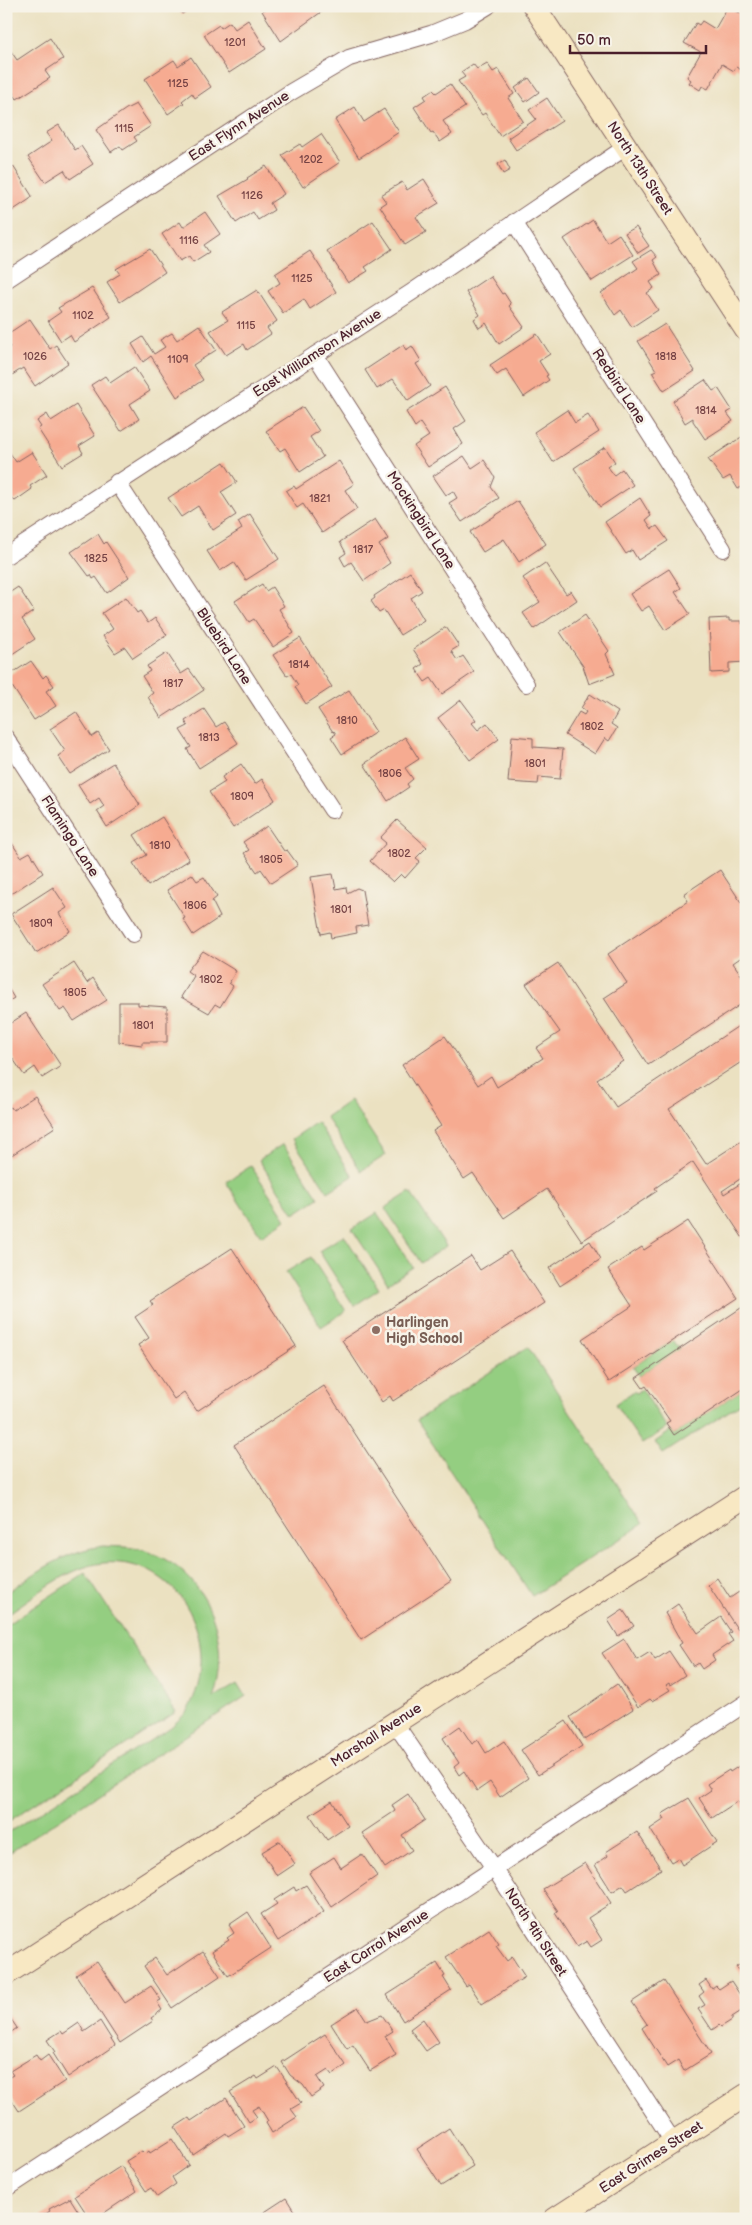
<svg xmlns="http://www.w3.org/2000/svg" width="752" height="2225" viewBox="0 0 752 2225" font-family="'Balsamiq Sans',sans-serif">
<rect width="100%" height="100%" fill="#f7f3e8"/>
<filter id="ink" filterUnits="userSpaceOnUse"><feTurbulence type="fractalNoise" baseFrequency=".02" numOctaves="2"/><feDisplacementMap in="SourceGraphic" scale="10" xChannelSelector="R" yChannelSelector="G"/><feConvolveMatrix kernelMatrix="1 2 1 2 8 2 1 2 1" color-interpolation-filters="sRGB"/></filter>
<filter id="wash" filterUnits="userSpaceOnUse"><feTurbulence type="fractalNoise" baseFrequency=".0096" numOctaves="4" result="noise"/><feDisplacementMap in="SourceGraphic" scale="20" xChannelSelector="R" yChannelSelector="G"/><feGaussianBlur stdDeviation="1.12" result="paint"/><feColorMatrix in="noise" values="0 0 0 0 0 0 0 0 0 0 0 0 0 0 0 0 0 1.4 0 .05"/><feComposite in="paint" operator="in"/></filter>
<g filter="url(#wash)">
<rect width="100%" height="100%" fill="#ebe1c1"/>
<g fill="#94ce81" stroke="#6f7656">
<path d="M350,1100L386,1155L361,1171L326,1117Z"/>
<path d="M317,1122L353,1176L328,1192L292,1139Z"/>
<path d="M283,1144L319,1198L294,1214L259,1160Z"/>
<path d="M251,1166L286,1219L261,1236L226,1182Z"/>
<path d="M410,1192L446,1246L421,1263L385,1208Z"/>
<path d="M377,1213L413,1267L388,1284L352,1229Z"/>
<path d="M344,1235L379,1289L354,1306L319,1251Z"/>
<path d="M311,1257L346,1311L321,1327L286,1272Z"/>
<path d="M673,1340L680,1349L639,1376L633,1367Z"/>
<path d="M528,1347L643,1524L532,1596L417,1420Z"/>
<path d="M746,1387V1400L663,1454L655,1442L671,1431L674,1435Z"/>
<path d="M642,1389L667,1428L642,1444L615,1404L634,1391L636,1393Z"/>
<path d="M103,1546C114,1547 126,1546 138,1549C204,1564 234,1637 213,1698L238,1683L246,1696L6,1855V1834L171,1727C176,1722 183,1717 187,1711C225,1647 182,1556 103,1563C68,1567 35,1596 6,1615V1593C37,1572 65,1551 103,1546Z"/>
<path d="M85,1573L176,1712L6,1823V1625Z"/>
</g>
<g id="blocks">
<g fill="#f6ab91">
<path d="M177,6H194L182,14Z"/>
<path d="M270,6H321L324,10L281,41L262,11Z"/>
<path d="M728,6L745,16L746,73L736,67L734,71L722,64L708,89L702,86L700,90L689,83L691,80L687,77L701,52L684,43L696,23L699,25L702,21L715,29Z"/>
<path d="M248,20L266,49L229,73L204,35L219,25L221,28L230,22L235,29Z"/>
<path d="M50,38L63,59L45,71L50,78L17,99L6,82V44L17,60Z"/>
<path d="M191,57L211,87L195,98L192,93L182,101L184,103L168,114L145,79L174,60L178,66Z"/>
<path d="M487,63L493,72L498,69L514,94L508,98L523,121L500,136L485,113L482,115L458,81L465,77L461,72L473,64L477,69Z"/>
<path d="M529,78L539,92L525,102L515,88Z"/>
<path d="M450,84L465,107L443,121L452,134L440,142L433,132L431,133L414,107L426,99L424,96L433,90L436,93Z"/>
<path d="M547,98L562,121L516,150L508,138L536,119L529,110Z"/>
<path d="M136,104L151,126L134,137L137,141L123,150L120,146L111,152L96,130L126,109Z"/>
<path d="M355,107L364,122L384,109L399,132L359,158L335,120Z"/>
<path d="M59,125L75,150L81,146L93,164L70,179L64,170L45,182L28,157L52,141L46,133Z"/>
<path d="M321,134L340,162L303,187L282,155L300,144L302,147Z"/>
<path d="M505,160L510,170L503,174L498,164Z"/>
<path d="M13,166L32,196L30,199L12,211L10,209L8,211L11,217L6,220V171Z"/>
<path d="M266,166L284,194L270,203L274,210L258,220L253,212L236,223L219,196L248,179L247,178Z"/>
<path d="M424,179L439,203L416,217L426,232L405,245L380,206L386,202L381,195L402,182L407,190Z"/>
<path d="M205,212L220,234L204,245L209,252L193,262L189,256L180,261L162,234L180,222L183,227Z"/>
<path d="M593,220L607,242L619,234L633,255L592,281L564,239Z"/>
<path d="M373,221L392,249L365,267L368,271L348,283L327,251Z"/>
<path d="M636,227L649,246L638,253L625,233Z"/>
<path d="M150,249L165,272L120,302L107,282L120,274L116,269Z"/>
<path d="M651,250L657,257L653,260L661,275L650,282L654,288L647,293L658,310L632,327L621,310L615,315L601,293L638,268L633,261Z"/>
<path d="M310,251L336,292L310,309L304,299L283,313L268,291L280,283L275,274Z"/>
<path d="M490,276L502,294L504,293L511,304L509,306L524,327L499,344L486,323L479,328L474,319L480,315L466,292Z"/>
<path d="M92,288L111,317L74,342L70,335L61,341L48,321L61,312L58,308Z"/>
<path d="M257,290L277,321L267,328L271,334L247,350L244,344L226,355L210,331L228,320L222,312Z"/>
<path d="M30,319L50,349L56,345L68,363L35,386L23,368L6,379V349L10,347L6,341V335Z"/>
<path d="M665,324L695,371L664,391L652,372L656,370L638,341Z"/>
<path d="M199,325L216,350L193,365L203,380L177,397L151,356L143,362L132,344L143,337L154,354L165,347L160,340L172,333L177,340Z"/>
<path d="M537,334L550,354L539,361L548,375L546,376L549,380L524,397L506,369L497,375L490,365Z"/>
<path d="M403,345L406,350L412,346L421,361L416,364L430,386L408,401L393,379L377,389L365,370Z"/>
<path d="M134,367L150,391L130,404L139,419L121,431L91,385L105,376L110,383Z"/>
<path d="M705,380L713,391L718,388L732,410L727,413L733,421L705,439L693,421V418L685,423L673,401Z"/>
<path d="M445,387L466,421L454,429L463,444L428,467L414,446L429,436L420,423L415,427L406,412Z"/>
<path d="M76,405L95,436L79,446L83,453L62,466L38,429L41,427L37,421L47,414L51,421Z"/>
<path d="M303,407L319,431L310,437L323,457L300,472L285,448L280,451L266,431Z"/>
<path d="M567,410L575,423L588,415L599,432L553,462L534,432Z"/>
<path d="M746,434V484L738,489L730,476L723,480L708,459Z"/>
<path d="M6,447L16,462L32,452L47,475L30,486L32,489L15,501L10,497L6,499Z"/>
<path d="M605,447L615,462L608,467L614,475L622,469L633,485L600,507L574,468Z"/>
<path d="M464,456L472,468L484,460L495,477L491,487L499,498L462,522L449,503L457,498L453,491L446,495L433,476Z"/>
<path d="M339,461L354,484L345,490L357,509L322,533L303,504L297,508L286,491L294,486L296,489Z"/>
<path d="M224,462L237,482L221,492L236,515L213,530L198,506L181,517L168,498Z"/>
<path d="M640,498L651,516L646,520L652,529L657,526L668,541L638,560L632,550L626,554L605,522Z"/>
<path d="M518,501L546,544L519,562L504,539L483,552L470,532Z"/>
<path d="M250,514L279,559L246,580L234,562L220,571L207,551L242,529L238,522Z"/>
<path d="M375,519L388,539L379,545L390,563L364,581L351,562L345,566L340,557L346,553L340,542Z"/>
<path d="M98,534L104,544L106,542L129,577L107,593L96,577L93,579L91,575L89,576L71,552Z"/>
<path d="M545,563L566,594L571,591L577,600L534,629L523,613L540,602L523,578Z"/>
<path d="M669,569L681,588L675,592L690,614L665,630L649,606L641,611L630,594Z"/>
<path d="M410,572L422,591L411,598L424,620L400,635L384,610L379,613L371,601L375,598L374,596Z"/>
<path d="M262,584L266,591L272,587L284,606L279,609L294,633L273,647L254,619L249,622L235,601Z"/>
<path d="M18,587L34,611L22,619L35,639L6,658V595Z"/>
<path d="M126,597L137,613L140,611L148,623L155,618L167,635L133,658L125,647L115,653L103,636L113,629L102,613Z"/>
<path d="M585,615L609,651L606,654L615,674L589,684L583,666L560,632Z"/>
<path d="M729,618V621H742V624H746V662L729,663V672L711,673L709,619Z"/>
<path d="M446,627L459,646L451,651L457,660L463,656L474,672L442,694L431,678L425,682L416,669L423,664L413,649Z"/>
<path d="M300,638L332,687L306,704L295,687L298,685L291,674L287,676L273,655Z"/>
<path d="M167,653L181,674L189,669L204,690L161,718L148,697L153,693L142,676L150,671L147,666Z"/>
<path d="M31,661L43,678L46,675L54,686L46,691L56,706L34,720L6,677Z"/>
<path d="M349,690L376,732L342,754L331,737L336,734L334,731L333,732L318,709Z"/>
<path d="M590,694L618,712L611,724L617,728L609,741L605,738L595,754L565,735L579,712L584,715L586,712L581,708Z"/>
<path d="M461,700L476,720L472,723L478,730L487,723L499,739L470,760L438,718Z"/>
<path d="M204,709L216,727L224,722L238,743L199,768L187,749L191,747L180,730L188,726L185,721Z"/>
<path d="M76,712L92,737L98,733L109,749L70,774L58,756L65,751L50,729Z"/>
<path d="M512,736L533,738V747L563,749L560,779L539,777L538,784L508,782Z"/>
<path d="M405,737L419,759L405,768L413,779L407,784L409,787L388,801L364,764Z"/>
<path d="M113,763L140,805L107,827L97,811L104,806L99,798L90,804L78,785Z"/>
<path d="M241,764L255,784L262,779L275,800L233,828L209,792L225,782L222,777Z"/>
<path d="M162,817L189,860L148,886L133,863L147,855L134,835Z"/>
<path d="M397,820L427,847L416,858L420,861L405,878L401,874L393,882L370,861L386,843L380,838Z"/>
<path d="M267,826L284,851L287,850L298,865L271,883L261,869L257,872L244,853L249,850L243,842Z"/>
<path d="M6,834L21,857L30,852L43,873L6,897Z"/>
<path d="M720,870L746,910V954L733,963L746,982V1001L648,1065L604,998L627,983L608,954L688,901L684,894Z"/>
<path d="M192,874L197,881L204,877L217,897L212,901L220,917L193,935L183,919L185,918L167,890Z"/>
<path d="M333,874L336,889L346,887L347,893L357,888L362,890L368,925L356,927L357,933L331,938L330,932L321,934L311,877Z"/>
<path d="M53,887L67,908L59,913L70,931L36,953L11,914Z"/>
<path d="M203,951L236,971L229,983L233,986L220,1007L215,1004L209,1013L181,997L194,976L187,971Z"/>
<path d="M74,963L87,983L93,978L107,1000L74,1021L65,1008L60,1011L42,984Z"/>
<path d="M558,963L623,1061L597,1079L616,1107L746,1021V1059L669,1109L706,1164L746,1138V1175L722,1191L724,1194L746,1180V1243L693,1162L655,1188L657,1191L582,1241L547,1189L504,1218L473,1173L464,1179L433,1131L441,1126L402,1065L445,1036L478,1085L491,1076L497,1087L543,1058L536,1048L560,1032L526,984Z"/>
<path d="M6,985L14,998L6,1003Z"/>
<path d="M119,1002H138V1005L167,1007V1042H142V1045L119,1042Z"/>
<path d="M26,1013L61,1066L42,1078L35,1067L24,1075L11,1056L9,1058L6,1053V1026Z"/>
<path d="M35,1096L55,1127L7,1158L6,1110L11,1107L13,1110Z"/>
<path d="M688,1221L738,1298L609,1382L582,1339L632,1306L608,1269L642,1247L644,1250Z"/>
<path d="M590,1241L601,1259L560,1286L549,1268Z"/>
<path d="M232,1248L296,1346L197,1411L184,1392L174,1399L138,1345L149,1338L135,1317L153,1305L150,1301Z"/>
<path d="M510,1251L544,1303L393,1401L390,1396L382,1402L342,1340L471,1256L480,1270Z"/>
<path d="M744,1306L746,1309V1387L674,1435L666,1423L670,1421L646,1386L643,1388L636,1378Z"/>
<path d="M324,1386L451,1581L361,1640L234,1445Z"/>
<path d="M717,1578L730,1598L739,1592L746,1601V1638L744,1639L708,1585Z"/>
<path d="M678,1604L698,1633L721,1617L731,1632L728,1634L733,1641L712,1655L715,1660L702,1669L698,1663L693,1666L679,1645L682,1643L665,1613Z"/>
<path d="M623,1610L634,1626L618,1636L608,1620Z"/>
<path d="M624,1639L637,1660L650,1652L655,1660L669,1651L685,1675L670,1685L669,1683L666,1685L670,1690L652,1701L650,1699L638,1707L602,1653Z"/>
<path d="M617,1684L633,1709L585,1740L570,1717Z"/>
<path d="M566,1721L582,1746L538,1775L521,1750Z"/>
<path d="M460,1726L472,1744L478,1740L486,1753L504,1741L528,1778L500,1797L490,1782L477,1791L464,1771L459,1775L454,1767L459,1763L443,1738Z"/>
<path d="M739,1766L746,1776V1813L738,1801L712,1818L699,1798L711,1790L707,1784L729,1770L730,1772Z"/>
<path d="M408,1794L425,1820L402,1835L412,1850L385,1868L362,1833L395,1811L392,1805Z"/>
<path d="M689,1798L717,1842L682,1865L678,1858L671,1862L650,1829L665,1819L662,1814Z"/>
<path d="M332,1801L348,1826L327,1840L310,1815Z"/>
<path d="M637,1832L661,1869L627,1891L623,1885L612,1892L595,1865L608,1856L606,1852Z"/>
<path d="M280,1841L295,1864L277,1876L262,1852Z"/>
<path d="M362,1854L377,1876L332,1907L309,1873L334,1857L341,1868Z"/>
<path d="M585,1863L611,1903L588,1918L602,1940L591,1947L587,1941L577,1947L555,1913L558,1911L543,1889Z"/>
<path d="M306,1885L324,1912L278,1941L261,1914L277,1904L274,1900L294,1887L296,1891Z"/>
<path d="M248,1912L271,1948L228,1976L212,1951L229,1940L227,1938L234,1933L229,1925Z"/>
<path d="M489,1929L499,1944L496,1946L507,1961L512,1957L525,1977L482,2004L469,1984L466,1986L446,1957Z"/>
<path d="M203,1951L220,1976L172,2008L144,1966L155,1958L167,1975Z"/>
<path d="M97,1961L125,2003L151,1986L161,2000L157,2002L162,2010L151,2018L153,2021L120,2043L76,1975Z"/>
<path d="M746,1961V1981L736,1967Z"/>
<path d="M437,1963L445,1976L443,1977L451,1990L403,2021L387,1995Z"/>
<path d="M706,1980L712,1989L716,1986L719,1989L731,1981L746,2004V2008L732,2017V2020L721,2027L719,2025L712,2030L698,2009L705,2005L699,1996L704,1992L699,1985Z"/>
<path d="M664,1981L711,2054L684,2071L678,2060L667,2067L642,2028L647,2024L632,2002Z"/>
<path d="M358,2007L367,2021L382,2015L393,2031L385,2036L396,2055L370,2071L353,2045L347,2049L331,2024Z"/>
<path d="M6,2012L17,2028L6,2036Z"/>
<path d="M423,2019L439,2042L426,2051L410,2029Z"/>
<path d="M100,2021L115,2045L68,2077L53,2053L55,2052L47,2040L61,2031L63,2034L79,2023L84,2032Z"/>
<path d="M325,2034L346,2065L332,2075L328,2070L317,2077L324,2088L311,2097L303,2085L290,2075L282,2062Z"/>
<path d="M36,2055L40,2061L48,2055L65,2081L19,2111L6,2091V2079L13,2075L10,2071Z"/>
<path d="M277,2067L301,2103L291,2109L297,2117L272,2133L266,2123L268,2121L259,2106L252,2110L257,2117L249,2122L230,2092L256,2076L258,2079Z"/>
<path d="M226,2098L244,2126L228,2136L226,2133L193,2155L175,2127L189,2118L191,2121Z"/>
<path d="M449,2128L473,2166L441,2186L417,2149Z"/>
<path d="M172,2139L189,2165L172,2177L176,2184L157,2197L151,2188L146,2191L126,2161L142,2151L145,2154L149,2151L150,2153Z"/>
<path d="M121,2166L137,2191L95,2219H90L75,2196Z"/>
<path d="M70,2198L83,2219H38L50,2211L49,2209Z"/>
<path d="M286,2198L299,2219H254Z"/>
</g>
</g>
</g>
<g filter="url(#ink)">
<use href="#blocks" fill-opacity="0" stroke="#826360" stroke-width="1"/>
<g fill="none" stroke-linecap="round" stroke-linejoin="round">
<g stroke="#826360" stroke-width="18">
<g id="street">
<path d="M514,222L723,549"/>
<path d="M6,280L291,92L349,58L431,34L465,20L488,6"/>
<path d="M315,355L526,684"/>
<path d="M117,482L332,810"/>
<path d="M6,556L412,292L626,147"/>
<path d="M6,738L133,934"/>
<path d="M394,1722L494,1868L674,2143"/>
<path d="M6,2189L746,1703"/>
</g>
</g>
<g stroke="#826360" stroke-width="24">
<g id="secondary">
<path d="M534,6L746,330"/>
<path d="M6,1974L746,1496"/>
<path d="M555,2219L746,2095"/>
</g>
</g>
<use href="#street" stroke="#fff" stroke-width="16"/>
<use href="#secondary" stroke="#f8e8c3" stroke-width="22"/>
</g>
</g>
<circle fill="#8d6e63" stroke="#f7f3e8" stroke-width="2" cx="376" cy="1330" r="5"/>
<g text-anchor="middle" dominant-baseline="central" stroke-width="5" stroke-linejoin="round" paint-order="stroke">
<g font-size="11" fill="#754244">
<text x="235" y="42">1201</text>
<text x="178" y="83">1125</text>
<text x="124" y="128">1115</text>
<text x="311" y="159">1202</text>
<text x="252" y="195">1126</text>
<text x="189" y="240">1116</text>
<text x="302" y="278">1125</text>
<text x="83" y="315">1102</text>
<text x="246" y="325">1115</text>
<text x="35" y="356">1026</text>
<text x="666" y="356">1818</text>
<text x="178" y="359">1109</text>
<text x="706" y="410">1814</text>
<text x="320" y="498">1821</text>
<text x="363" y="549">1817</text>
<text x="96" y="558">1825</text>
<text x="299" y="664">1814</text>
<text x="173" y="683">1817</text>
<text x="347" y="720">1810</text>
<text x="592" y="726">1802</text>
<text x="209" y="737">1813</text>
<text x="535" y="763">1801</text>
<text x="390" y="773">1806</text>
<text x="242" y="796">1809</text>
<text x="160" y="845">1810</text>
<text x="399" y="853">1802</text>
<text x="271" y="859">1805</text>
<text x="195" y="905">1806</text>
<text x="341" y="909">1801</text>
<text x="41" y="923">1809</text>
<text x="211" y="979">1802</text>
<text x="75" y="992">1805</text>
<text x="143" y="1025">1801</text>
</g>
<g font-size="14" fill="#4a1f2b" stroke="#f7f3e8">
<text transform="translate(239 126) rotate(-33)">East Flynn Avenue</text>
<text transform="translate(640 168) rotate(57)">North 13th Street</text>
<text transform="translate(317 353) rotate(-33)">East Williamson Avenue</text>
<text transform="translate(619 386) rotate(57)">Redbird Lane</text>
<text transform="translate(421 520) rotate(57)">Mockingbird Lane</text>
<text transform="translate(224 646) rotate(57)">Bluebird Lane</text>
<text transform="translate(70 836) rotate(57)">Flamingo Lane</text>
<text transform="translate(376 1735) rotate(-33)">Marshall Avenue</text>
<text transform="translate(536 1932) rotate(57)">North 9th Street</text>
<text transform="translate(376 1946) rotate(-33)">East Carrol Avenue</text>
<text transform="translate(651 2157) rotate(-33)">East Grimes Street</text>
</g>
<g font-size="14" font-weight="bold" fill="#785e54" stroke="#f7f3e8" text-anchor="start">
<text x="386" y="1322">Harlingen<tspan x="386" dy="16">High School</tspan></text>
</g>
</g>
<rect width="752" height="2225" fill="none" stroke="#f7f3e8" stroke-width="25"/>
<path d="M570 45v8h136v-8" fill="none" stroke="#4a1f2b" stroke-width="2.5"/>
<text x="577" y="45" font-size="15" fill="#4a1f2b" stroke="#f7f3e8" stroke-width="4" paint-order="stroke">50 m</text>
</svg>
